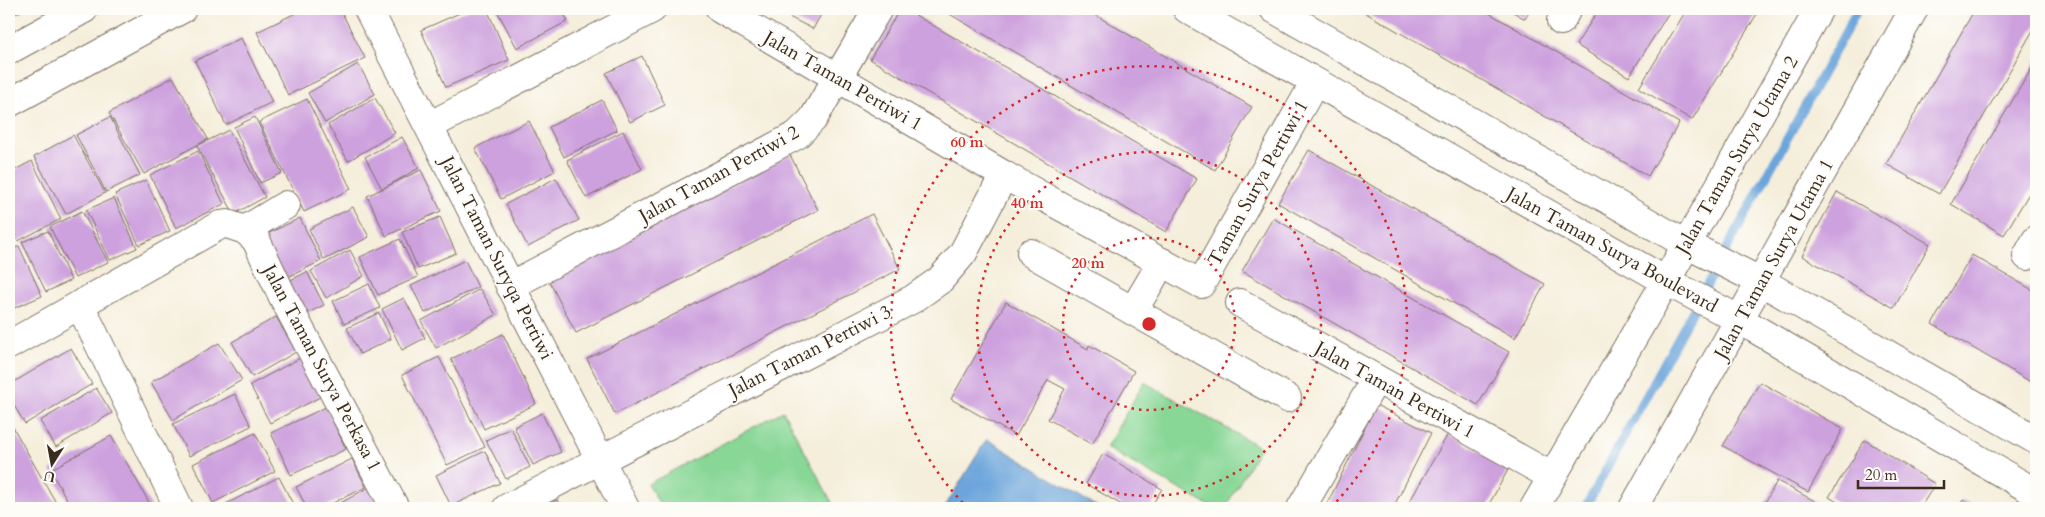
<svg xmlns="http://www.w3.org/2000/svg" width="2045" height="517" viewBox="0 0 2045 517" font-family="Cardo,serif">
<rect width="100%" height="100%" fill="#fdfcf7"/>
<filter id="ink" filterUnits="userSpaceOnUse"><feTurbulence type="fractalNoise" baseFrequency=".02" numOctaves="2"/><feDisplacementMap in="SourceGraphic" scale="10" xChannelSelector="R" yChannelSelector="G"/><feConvolveMatrix kernelMatrix="1 2 1 2 8 2 1 2 1" color-interpolation-filters="sRGB"/></filter>
<filter id="wash" filterUnits="userSpaceOnUse"><feTurbulence type="fractalNoise" baseFrequency=".0096" numOctaves="4" result="noise"/><feDisplacementMap in="SourceGraphic" scale="20" xChannelSelector="R" yChannelSelector="G"/><feGaussianBlur stdDeviation="1.12" result="paint"/><feColorMatrix in="noise" values="0 0 0 0 0 0 0 0 0 0 0 0 0 0 0 0 0 1.4 0 .05"/><feComposite in="paint" operator="in"/></filter>
<g filter="url(#wash)">
<rect width="100%" height="100%" fill="#f5eedb"/>
<g fill="#88d796" stroke="#62805a">
<path d="M1144,382L1260,447L1225,508H1213L1106,448Z"/>
<path d="M783,411L835,508H662L648,484Z"/>
</g>
<path fill="#6ca5db" stroke="#54687c" d="M987,439L1099,508H944Z"/>
<g fill="none" stroke-linecap="round" stroke-linejoin="round">
<path stroke="#6ca5db" stroke-width="9" d="M1585,508L1858,9"/>
</g>
<g id="blocks">
<g fill="#cda1de">
<path d="M9,9H25L9,17Z"/>
<path d="M304,9H340L365,58L288,95L257,32Z"/>
<path d="M469,9H487L509,60L446,87L421,30Z"/>
<path d="M496,9H561L568,21L517,48Z"/>
<path d="M773,9H824L813,29Z"/>
<path d="M900,9H905L1197,179L1166,232L870,59Z"/>
<path d="M941,9H1085L1252,107L1215,170Z"/>
<path d="M1359,9H1482L1679,123L1648,176Z"/>
<path d="M1508,9H1531L1525,19Z"/>
<path d="M1599,9H1671L1629,77L1576,45Z"/>
<path d="M1687,9H1760L1692,120L1639,88Z"/>
<path d="M1975,9H2036V25L1939,194L1886,164Z"/>
<path d="M241,38L272,102L226,125L195,61Z"/>
<path d="M642,56L665,105L630,122L606,73Z"/>
<path d="M2036,61V182L2004,235L1951,204Z"/>
<path d="M358,64L375,94L325,123L308,93Z"/>
<path d="M173,77L208,139L144,174L109,113Z"/>
<path d="M375,98L395,133L348,161L328,125Z"/>
<path d="M307,99L351,189L304,212L259,122Z"/>
<path d="M602,100L617,130L564,157L549,127Z"/>
<path d="M110,117L140,175L106,192L76,135Z"/>
<path d="M255,117L282,173L260,183L234,127Z"/>
<path d="M529,121L555,171L501,199L475,148Z"/>
<path d="M229,130L265,197L234,214L197,146Z"/>
<path d="M623,131L642,169L586,198L567,160Z"/>
<path d="M73,135L105,193L66,214L34,157Z"/>
<path d="M402,137L419,168L382,189L365,157Z"/>
<path d="M1309,150L1545,284L1515,338L1278,203Z"/>
<path d="M198,151L224,204L176,228L150,175Z"/>
<path d="M790,155L818,210L576,333L548,279Z"/>
<path d="M32,161L61,219L18,241L9,221V173Z"/>
<path d="M421,170L441,211L386,236L367,196Z"/>
<path d="M556,178L579,220L528,247L506,204Z"/>
<path d="M146,180L170,231L139,245L115,194Z"/>
<path d="M1837,192L1930,244L1894,308L1802,256Z"/>
<path d="M114,198L137,248L110,260L86,210Z"/>
<path d="M353,207L369,237L324,260L309,229Z"/>
<path d="M82,211L108,262L75,278L50,227Z"/>
<path d="M872,214L900,269L615,414L587,359Z"/>
<path d="M440,217L456,253L418,269L402,232Z"/>
<path d="M300,218L321,261L280,281L259,238Z"/>
<path d="M1273,218L1509,352L1478,405L1242,271Z"/>
<path d="M48,231L71,280L46,292L22,242Z"/>
<path d="M400,239L418,277L378,295L360,257Z"/>
<path d="M19,246L42,296L12,309L9,301V251Z"/>
<path d="M350,250L364,276L326,298L311,271Z"/>
<path d="M1972,255L2036,292V385L1932,324Z"/>
<path d="M465,260L478,287L425,313L411,286Z"/>
<path d="M307,272L324,305L298,318L282,284Z"/>
<path d="M369,284L380,308L344,324L333,301Z"/>
<path d="M480,289L496,315L436,348L421,321Z"/>
<path d="M404,298L425,338L402,350L382,309Z"/>
<path d="M1006,302L1088,349L1089,345L1134,371L1092,444L1048,419L1065,389L1048,380L1016,436L951,399Z"/>
<path d="M379,313L391,339L360,354L347,328Z"/>
<path d="M276,317L296,352L252,377L232,342Z"/>
<path d="M503,334L536,404L484,429L451,359Z"/>
<path d="M219,343L242,380L173,420L151,382Z"/>
<path d="M71,348L92,384L25,424L9,397V385Z"/>
<path d="M439,357L485,447L447,465L402,375Z"/>
<path d="M300,358L320,397L270,423L250,385Z"/>
<path d="M1760,382L1843,429L1808,492L1723,446Z"/>
<path d="M96,388L112,413L56,447L40,421Z"/>
<path d="M235,394L251,426L189,456L173,424Z"/>
<path d="M1376,405L1431,433L1393,508H1325Z"/>
<path d="M326,407L346,449L291,475L271,433Z"/>
<path d="M542,413L561,452L533,465L514,427Z"/>
<path d="M9,420L27,452L59,508H9Z"/>
<path d="M511,428L530,467L506,479L486,440Z"/>
<path d="M255,433L275,471L213,503L193,464Z"/>
<path d="M1448,434L1509,468L1487,508H1406Z"/>
<path d="M111,436L136,479L152,508H72L50,470Z"/>
<path d="M1865,440L1935,484L1920,508H1847L1829,497Z"/>
<path d="M485,451L500,483L451,506L436,475Z"/>
<path d="M1103,454L1162,489L1150,508H1127L1086,484Z"/>
<path d="M352,459L366,487L322,508H307L296,487Z"/>
<path d="M279,477L295,508H218Z"/>
<path d="M1777,481L1828,508H1762Z"/>
<path d="M369,487L380,508H332Z"/>
<path d="M557,500L562,508H541Z"/>
<path d="M1963,500L1977,508H1958Z"/>
</g>
</g>
</g>
<g filter="url(#ink)">
<use href="#blocks" fill-opacity="0" stroke="#7c6f60" stroke-width="1"/>
<g fill="none" stroke-linecap="round" stroke-linejoin="round">
<g stroke="#7c6f60" stroke-width="30">
<g id="minor">
<path d="M368,9L625,508"/>
<path d="M720,9L1004,175L1201,284L1315,82"/>
<path d="M1187,9L1666,281L1740,320L2036,493"/>
<path d="M1274,9L1686,244L1762,282L2036,440"/>
<path d="M1561,21L1567,9"/>
<path d="M9,50L84,9"/>
<path d="M9,103L182,9"/>
<path d="M429,126L652,9"/>
<path d="M245,230L286,205"/>
<path d="M1031,253L1133,311"/>
<path d="M2027,256L2036,240"/>
<path d="M1162,262L1133,311L1287,398"/>
<path d="M510,286L797,135L813,119L878,9"/>
<path d="M1240,303L1551,476"/>
<path d="M80,305L179,508"/>
<path d="M9,345L220,225L227,224L245,230L256,240L283,297L395,508"/>
<path d="M507,508L913,299L940,280L963,253L1004,175"/>
<path d="M1301,508L1376,379"/>
<path d="M1534,508L1666,281L1819,9"/>
<path d="M1633,508L1914,9"/>
</g>
</g>
<use href="#minor" stroke="#fff" stroke-width="28"/>
</g>
</g>
<g fill="none" stroke="#d62828" stroke-width="2.5" stroke-dasharray="2.5 5">
<circle cx="1149" cy="324" r="86"/>
<circle cx="1149" cy="324" r="172"/>
<path d="M968 508A258 258 0 1 1 1330 508"/>
</g>
<g text-anchor="middle" dominant-baseline="central" stroke-width="4" stroke-linejoin="round" paint-order="stroke">
<g font-size="19" fill="#3b2a1e" stroke="#fdfcf7">
<text transform="translate(843 81) rotate(30)">Jalan Taman Pertiwi 1</text>
<text transform="translate(1737 155) rotate(-60)">Jalan Taman Surya Utama 2</text>
<text transform="translate(719 174) rotate(-29)">Jalan Taman Pertiwi 2</text>
<text transform="translate(1258 183) rotate(-61)">Taman Surya Pertiwi 1</text>
<text transform="translate(1612 250) rotate(29)">Jalan Taman Surya Boulevard</text>
<text transform="translate(497 258) rotate(63)">Jalan Taman Suryqa Pertiwi</text>
<text transform="translate(1774 259) rotate(-61)">Jalan Taman Surya Utama 1</text>
<text transform="translate(810 351) rotate(-27)">Jalan Taman Pertiwi 3</text>
<text transform="translate(322 368) rotate(62)">Jalan Taman Surya Perkasa 1</text>
<text transform="translate(1395 390) rotate(29)">Jalan Taman Pertiwi 1</text>
</g>
</g>
<circle cx="1149" cy="324" r="8" fill="#d62828" stroke="#fdfcf7" stroke-width="2.5"/>
<g font-size="15" text-anchor="middle" font-weight="bold" fill="#d62828" stroke="#fdfcf7" stroke-width="4" stroke-linejoin="round" paint-order="stroke">
<text x="967" y="147">60 m</text>
<text x="1027" y="208">40 m</text>
<text x="1088" y="268">20 m</text>
</g>
<rect width="2045" height="517" fill="none" stroke="#fdfcf7" stroke-width="30"/>
<g transform="translate(52 464) rotate(191)" stroke="#fdfcf7" stroke-width="4" paint-order="stroke">
<path d="M0-4L9 19L0 12L-9 19Z" fill="#3b2a1e"/>
<text y="-8" font-size="14" font-weight="bold" text-anchor="middle" fill="#3b2a1e">U</text>
</g>
<path d="M1858 480v8h86v-8" fill="none" stroke="#3b2a1e" stroke-width="2.5"/>
<text x="1865" y="480" font-size="15" fill="#3b2a1e" stroke="#fdfcf7" stroke-width="4" paint-order="stroke">20 m</text>
</svg>
